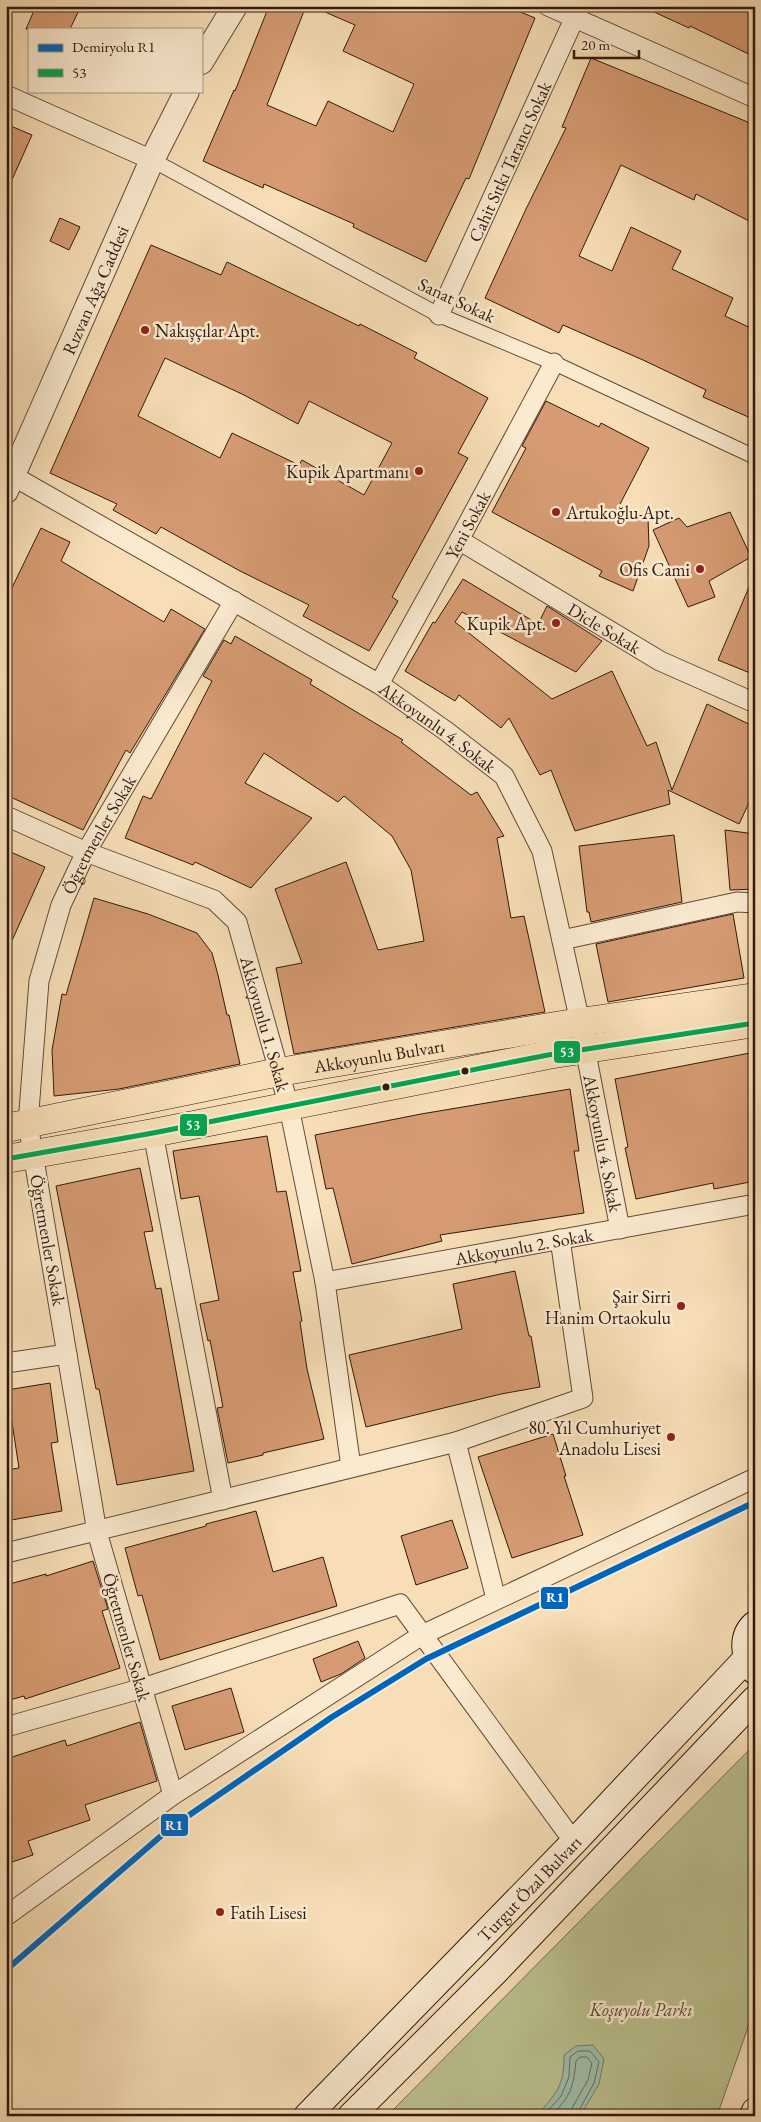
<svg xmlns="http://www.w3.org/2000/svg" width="761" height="2122" viewBox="0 0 761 2122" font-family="'EB Garamond',serif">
<rect width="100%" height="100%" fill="#f7deb6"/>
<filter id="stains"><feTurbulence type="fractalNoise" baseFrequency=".004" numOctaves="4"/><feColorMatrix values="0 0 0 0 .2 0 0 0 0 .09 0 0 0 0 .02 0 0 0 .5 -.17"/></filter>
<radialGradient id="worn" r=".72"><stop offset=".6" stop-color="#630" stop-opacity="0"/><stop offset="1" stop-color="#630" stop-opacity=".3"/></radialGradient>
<path fill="#bbc18f" stroke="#766d4f" d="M755,1744V2007L717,2116H387Z"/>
<path fill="#9ebda9" stroke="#727b6b" d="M593,2045L604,2059L599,2084L580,2116H536C557,2093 564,2087 564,2055L576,2046Z"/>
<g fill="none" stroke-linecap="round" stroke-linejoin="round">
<g stroke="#686b5c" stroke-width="1">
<path d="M543,2116L561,2096L569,2077L570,2057L578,2051H590L599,2062L594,2083L576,2116"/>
<path d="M551,2116C571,2095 573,2089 576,2061L580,2057H587L592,2063L588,2080L572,2108L570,2116"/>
</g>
</g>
<g fill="#d69b72" stroke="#31190f" fill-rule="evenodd">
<path d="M36,6H81L70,29H26Z"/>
<path d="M269,6H306L267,105L316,126L328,101L393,132L414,84L343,51L355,25L311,6H506L535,18L469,179L466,178L426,262L353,227L354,224L264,184L263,188L203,161L234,90L235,91Z"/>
<path d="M641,6H755V57L690,26L689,28Z"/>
<path d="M591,58L755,125V224L696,194L694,200L621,165L579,256L612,271L631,227L681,251L672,269L733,298L725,316L755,330V420L703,397L706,390L643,360L563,325L559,333L485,298L526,209L566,128L562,127Z"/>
<path d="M6,124L32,135L6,193Z"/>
<path d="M60,218L80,227L69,250L50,241Z"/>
<path d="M151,245L221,275L227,262L359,326L360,324L417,353L414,358L488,398L458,453L468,458L392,597L398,601L369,651L303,616L309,605L240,571L161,527L156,534L113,510L117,504L50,473ZM165,358L244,395L298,424L309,401L392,443L364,495L302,460L299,465L232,433L220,458L138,416Z"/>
<path d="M546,401L599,427L601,423L649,448L618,508L648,518L649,546L633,591L599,576L602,571L492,512L526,448L522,446Z"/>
<path d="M730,512L751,557L709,581L715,597L688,607L653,530L679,518L687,527Z"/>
<path d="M41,528L70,542L61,561L164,622L171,609L205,629L130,753L126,750L83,830L6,795V600Z"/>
<path d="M755,573V675L718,660Z"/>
<path d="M463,579L538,624L547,606L602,641L576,672L462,612L455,622L552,699L612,671L647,746L656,742L672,790L707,704L755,727V790L739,824L668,790L670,804L575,831L551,770L540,775L509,718L501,728L459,695L455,701L405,671L433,622L435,623Z"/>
<path d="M235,636L312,680L310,684L403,740L401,742L471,795L477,792L504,836L497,838L511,918L524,916L545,1012L294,1054L276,968L302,963L275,889L346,862L378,950L424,941L411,870L392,836L344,796L338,802L264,753L245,783L312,818L251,888L195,862L193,865L125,838L143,796L151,799L212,681L203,676L224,640L231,644Z"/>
<path d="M725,830L755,834V889L730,890Z"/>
<path d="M674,835L682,902L591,922L589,912H587L579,846Z"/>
<path d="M6,850L45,867L6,954Z"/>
<path d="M94,898L148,914L197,933L212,953L218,975L227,1015H229L240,1064L119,1089L54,1096L52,1050L62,994L66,995Z"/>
<path d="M733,914L744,978L608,1002L596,944Z"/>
<path d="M755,1052V1181L714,1189L713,1183L636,1199L625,1148L628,1147L615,1079Z"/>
<path d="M570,1089L579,1151H574L584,1213L440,1235L442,1241L352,1264L333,1188L326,1189L315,1135L421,1114Z"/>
<path d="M267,1136L277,1192L286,1191L301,1271L293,1272L302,1321L300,1322L307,1369L324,1439L263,1453V1455L228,1463L217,1408L223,1407L210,1340L208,1341L200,1304L219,1300L199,1196L181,1199L173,1151Z"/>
<path d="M140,1168L153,1231L144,1232L156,1289L161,1288L194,1471L117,1485L99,1389H96L56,1186Z"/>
<path d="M515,1271L529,1336H531L540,1387L501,1394L366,1427L349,1355L462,1329L453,1284Z"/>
<path d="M50,1383L58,1442L51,1443L62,1511L6,1521V1470L19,1468L7,1390Z"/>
<path d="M553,1434L566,1476H564L583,1535L512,1558L478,1457Z"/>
<path d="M256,1511L273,1572L323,1557L337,1606L160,1660L142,1595L138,1596L125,1548L206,1526V1524Z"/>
<path d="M452,1520L468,1568L416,1585L401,1536Z"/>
<path d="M93,1561L108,1609L102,1611L120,1668L25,1699L24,1696L6,1701V1585L46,1574V1576Z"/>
<path d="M358,1641L365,1658L341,1674L321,1682L313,1659Z"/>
<path d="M231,1688L244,1732L185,1750L172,1706Z"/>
<path d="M140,1722L157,1781L85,1805L90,1820L28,1841L33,1855L6,1864V1759L65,1740L67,1746Z"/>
</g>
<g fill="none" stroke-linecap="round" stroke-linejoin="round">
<g stroke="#624a39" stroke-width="16">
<path id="pedestrian" d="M152,160L439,315L554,363L755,457"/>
</g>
<g stroke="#624a39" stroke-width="21">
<g id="minor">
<path d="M548,6L755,98"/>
<path d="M6,95L152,160"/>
<path id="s1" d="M439,315L580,6"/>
<path id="s2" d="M13,476L379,684L446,731L504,776L542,851L580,1022L620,1229"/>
<path id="s3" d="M459,540L660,661L755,703"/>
<path id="s4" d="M379,684L459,540L554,363"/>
<path id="s5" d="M6,816L86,852L214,900L237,922L289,1107L325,1282L351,1467"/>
<path d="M562,940L737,902L755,903"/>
<path d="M153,1133L223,1500"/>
<path id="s6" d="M325,1282L755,1204"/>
<path d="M6,1363L67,1354"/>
<path d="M456,1442L496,1599"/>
<path d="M6,1553L456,1442L583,1398L560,1239"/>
<path d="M6,1727L143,1688L400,1604L574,1842"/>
<path id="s7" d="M173,1795L97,1532L28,1124L39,981L61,905L86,852L234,601"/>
<path d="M6,1916L173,1795L422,1635L755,1478"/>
</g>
</g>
<g stroke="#624a39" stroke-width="26">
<g id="tertiary">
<path d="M201,62L235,6"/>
<path id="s8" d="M6,491L152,160L187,91"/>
</g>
</g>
<g stroke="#31190f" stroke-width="28">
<g id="secondary">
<path d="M755,1624C741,1636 743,1658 755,1671"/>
<path id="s9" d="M307,2116L574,1842L747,1658"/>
<path d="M351,2116L496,1971L755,1699"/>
<path d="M753,2116L755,2111"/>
</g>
</g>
<g stroke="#31190f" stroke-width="29">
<g id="primary">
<path id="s10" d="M6,1128L279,1072L580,1022L755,997"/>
<path d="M6,1159L153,1133L548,1055L755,1023"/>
</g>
</g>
<use href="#pedestrian" stroke="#faead0" stroke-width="14"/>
<use href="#minor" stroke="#faead0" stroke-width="19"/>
<use href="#tertiary" stroke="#faead0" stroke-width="24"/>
<use href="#secondary" stroke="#faead0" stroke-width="26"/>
<use href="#primary" stroke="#f7deb6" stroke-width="28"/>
<g stroke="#faead0" stroke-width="9">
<path id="bus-1" d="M6,1159L153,1133L548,1055L755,1023"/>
</g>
<use href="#bus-1" stroke="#00a651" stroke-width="5"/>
<g stroke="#faead0" stroke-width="10">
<path id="rail-1" d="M6,1970L169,1829L332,1717L426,1659L755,1502"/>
</g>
<use href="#rail-1" stroke="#0065bd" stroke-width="6"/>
</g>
<g fill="#8f2418" stroke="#faead0" stroke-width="2">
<circle cx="145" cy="330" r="5"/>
<circle cx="419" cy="471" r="5"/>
<circle cx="556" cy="512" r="5"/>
<circle cx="700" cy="569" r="5"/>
<circle cx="556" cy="623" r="5"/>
<circle cx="681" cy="1306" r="5"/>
<circle cx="671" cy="1437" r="5"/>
<circle cx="220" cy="1912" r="5"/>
</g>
<g fill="#31190f" stroke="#faead0" stroke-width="2">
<circle cx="465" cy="1071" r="4.5"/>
<circle cx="386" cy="1087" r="4.5"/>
</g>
<g text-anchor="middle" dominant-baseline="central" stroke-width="5" stroke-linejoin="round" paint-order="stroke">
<g font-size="18" fill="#31190f" stroke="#faead0">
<text stroke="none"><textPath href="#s1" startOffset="169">Cahit Sıtkı Tarancı Sokak</textPath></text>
<text stroke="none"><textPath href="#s8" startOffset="220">Rızvan Ağa Caddesi</textPath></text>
<text transform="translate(457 300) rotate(25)">Sanat Sokak</text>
<text stroke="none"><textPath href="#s4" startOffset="182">Yeni Sokak</textPath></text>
<text stroke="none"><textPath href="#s3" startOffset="170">Dicle Sokak</textPath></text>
<text stroke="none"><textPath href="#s2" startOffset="494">Akkoyunlu 4. Sokak</textPath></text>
<text stroke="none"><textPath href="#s7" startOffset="990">Öğretmenler Sokak</textPath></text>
<text stroke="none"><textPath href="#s5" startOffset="362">Akkoyunlu 1. Sokak</textPath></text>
<text stroke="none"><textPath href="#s10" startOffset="380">Akkoyunlu Bulvarı</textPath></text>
<text stroke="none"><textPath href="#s2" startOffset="959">Akkoyunlu 4. Sokak</textPath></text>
<text transform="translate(48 1240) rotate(80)">Öğretmenler Sokak</text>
<text stroke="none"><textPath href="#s6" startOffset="202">Akkoyunlu 2. Sokak</textPath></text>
<text transform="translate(127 1637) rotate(74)">Öğretmenler Sokak</text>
<text stroke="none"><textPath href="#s9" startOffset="318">Turgut Özal Bulvarı</textPath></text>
</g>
<g font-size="18" fill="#31190f" stroke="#faead0" text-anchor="end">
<text x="155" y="330" text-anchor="start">Nakışçılar Apt.</text>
<text x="409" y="471">Kupik Apartmanı</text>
<text x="566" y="512" text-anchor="start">Artukoğlu Apt.</text>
<text x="690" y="569">Ofis Cami</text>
<text x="546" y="623">Kupik Apt.</text>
<text x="671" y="1296">Şair Sirri<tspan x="671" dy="21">Hanim Ortaokulu</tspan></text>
<text x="661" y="1427">80. Yıl Cumhuriyet<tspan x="661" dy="21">Anadolu Lisesi</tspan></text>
<text x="230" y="1912" text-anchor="start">Fatih Lisesi</text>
</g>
<g font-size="18" font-style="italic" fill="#5a4b35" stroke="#faead0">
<text x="641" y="2009">Koşuyolu Parkı</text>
</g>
</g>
<g stroke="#faead0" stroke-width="2">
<rect x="553" y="1040" width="28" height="24" rx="5" fill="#00a651"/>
<rect x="179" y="1113" width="29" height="24" rx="5" fill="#00a651"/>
<rect x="540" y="1586" width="29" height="24" rx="5" fill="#0065bd"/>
<rect x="160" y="1813" width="29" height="24" rx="5" fill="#0065bd"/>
</g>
<g font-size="14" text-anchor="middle" font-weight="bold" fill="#fff">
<text x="567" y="1057">53</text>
<text x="193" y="1130">53</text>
<text x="555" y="1602">R1</text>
<text x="174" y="1830">R1</text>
</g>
<rect width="761" height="2122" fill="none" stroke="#f7deb6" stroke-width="25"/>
<rect x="8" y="8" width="746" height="2107" fill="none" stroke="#31190f" stroke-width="2.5"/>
<rect x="12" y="12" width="736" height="2097" fill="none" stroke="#31190f"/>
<rect x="28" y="28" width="175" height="65" fill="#faead0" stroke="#aa9683"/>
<rect x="38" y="44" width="25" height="8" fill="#0065bd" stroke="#aa9683"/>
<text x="72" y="52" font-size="15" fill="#31190f">Demiryolu R1</text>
<rect x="38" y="69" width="25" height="8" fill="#00a651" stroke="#aa9683"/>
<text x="72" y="78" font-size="15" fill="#31190f">53</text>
<path d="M574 50v8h65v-8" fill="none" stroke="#31190f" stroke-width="2.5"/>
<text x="581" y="50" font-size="15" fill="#31190f" stroke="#faead0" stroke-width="4" paint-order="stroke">20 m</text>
<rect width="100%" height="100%" filter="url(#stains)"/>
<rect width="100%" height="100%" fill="url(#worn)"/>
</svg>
